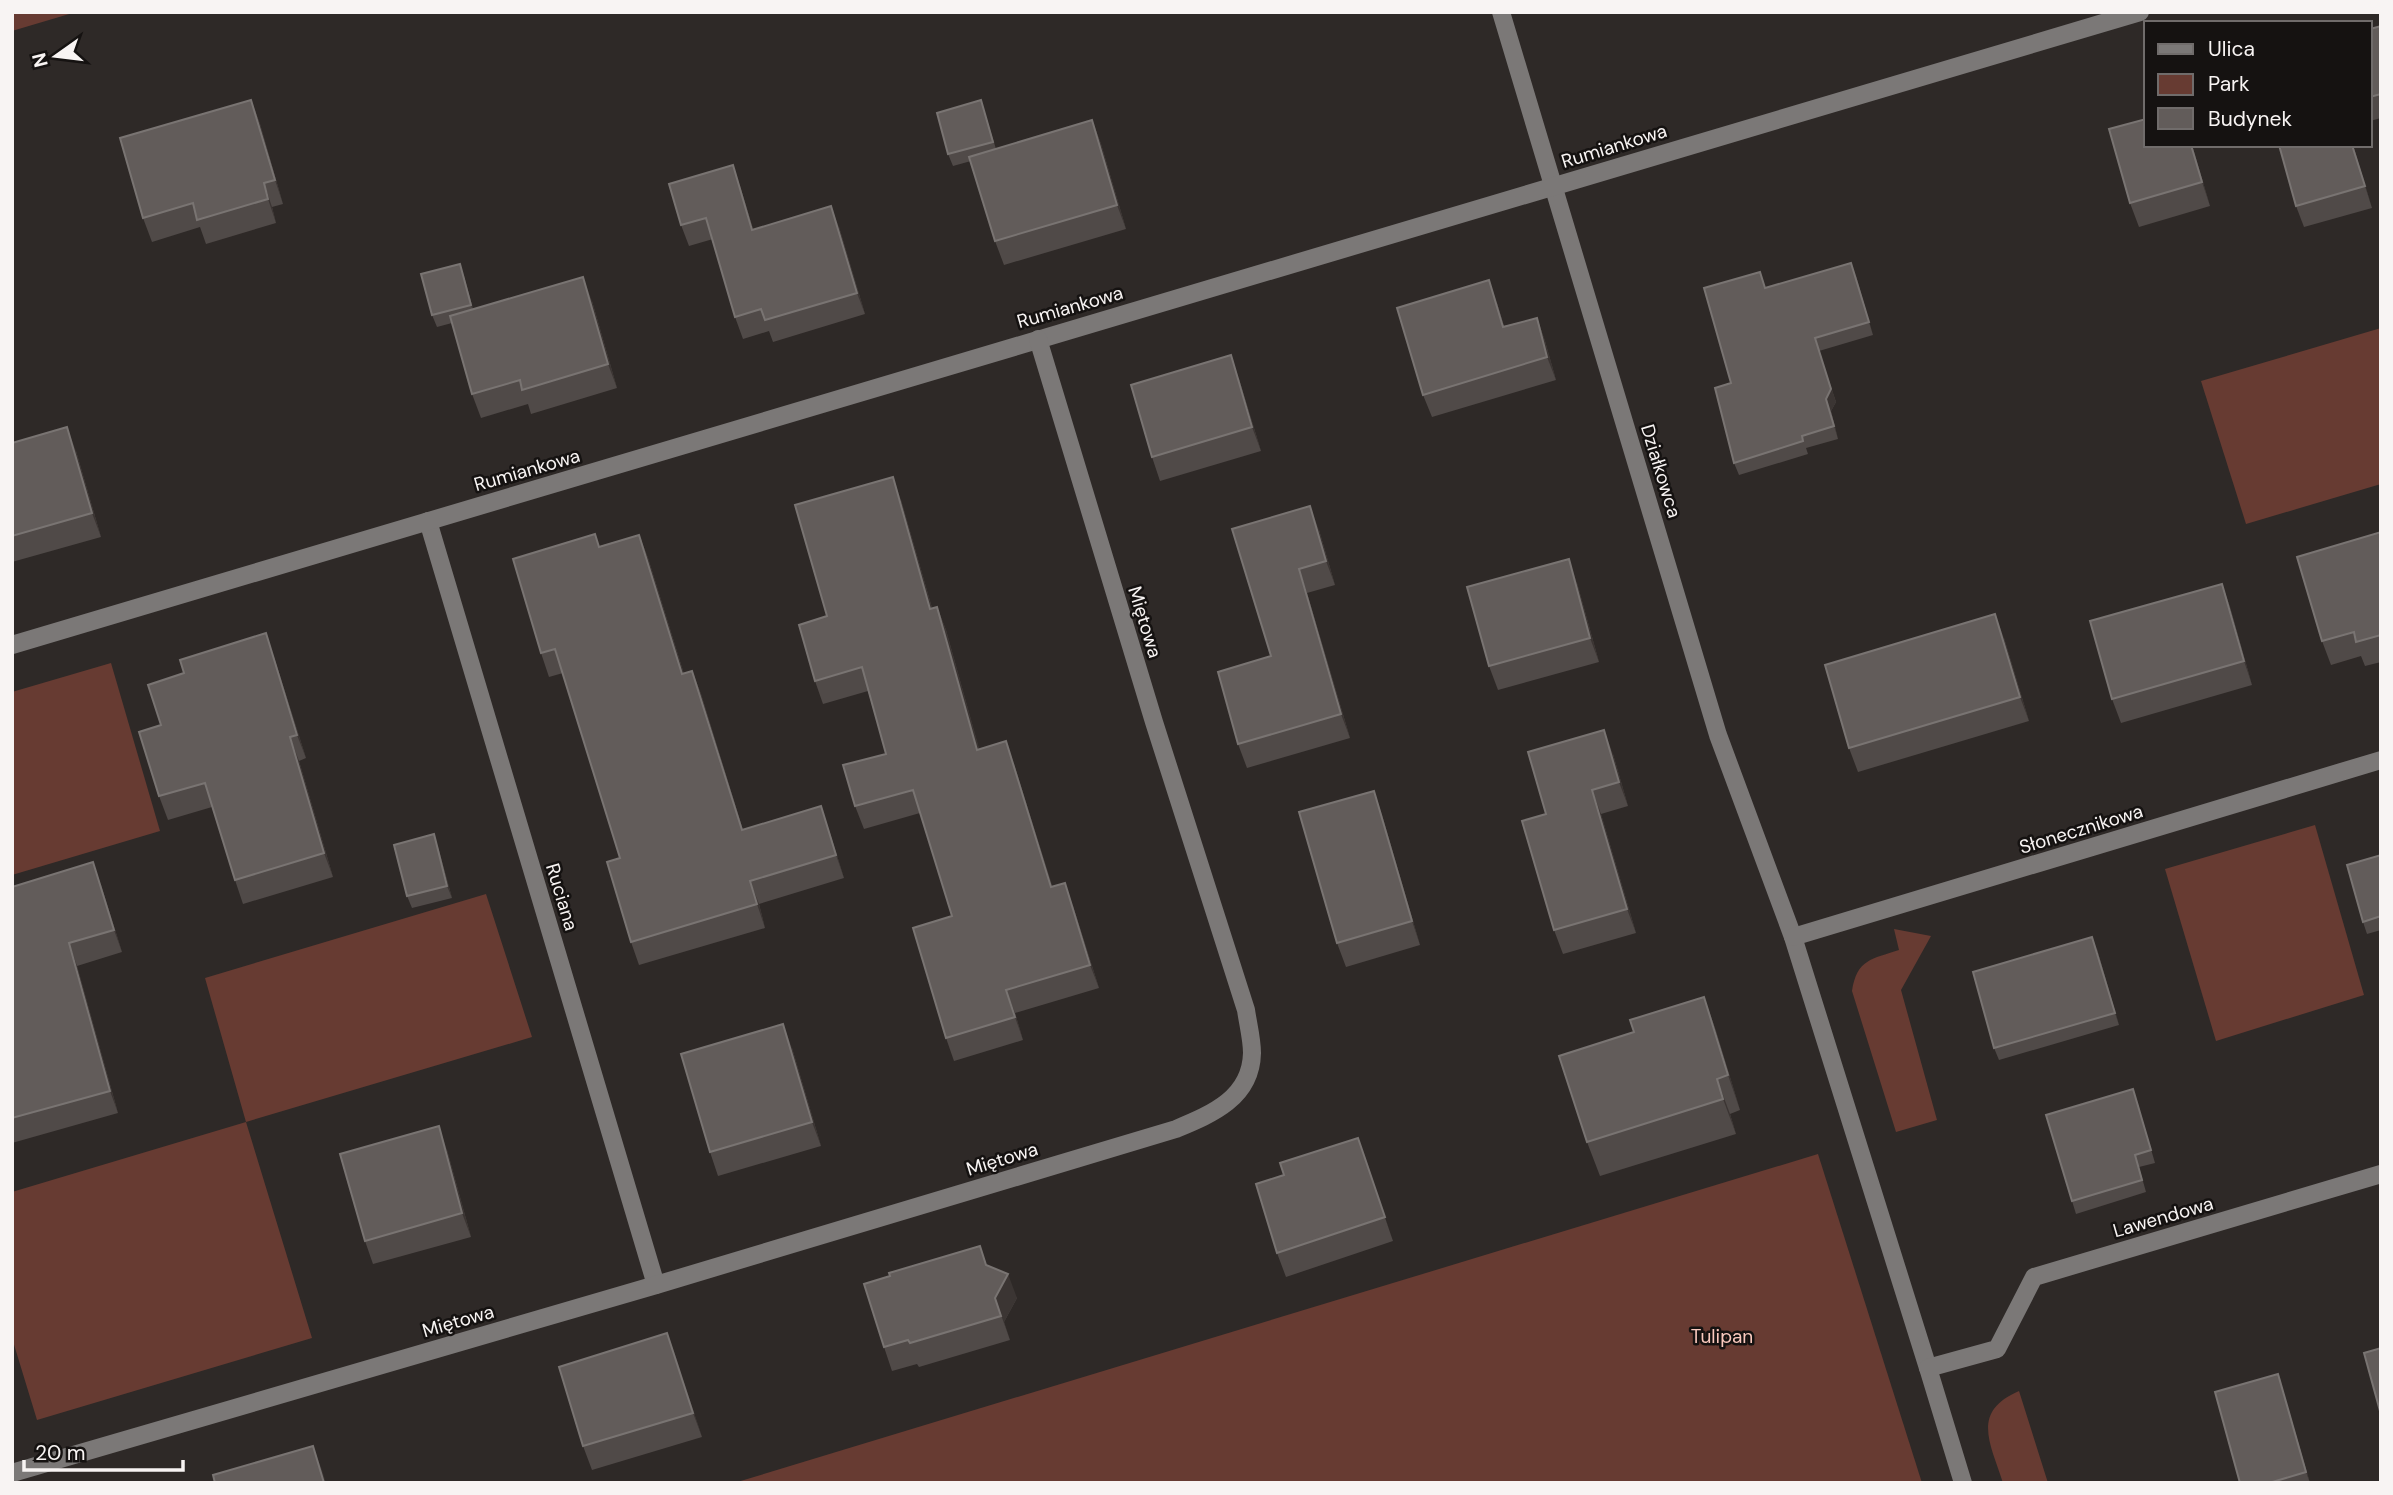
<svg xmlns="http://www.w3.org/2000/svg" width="2393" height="1495" viewBox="0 0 2393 1495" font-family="'DM Sans',sans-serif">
<rect width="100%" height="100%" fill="#2e2927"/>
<g fill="#673b32">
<path d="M12,12H76L12,31Z"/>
<path d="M2381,328V484L2246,524L2201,381Z"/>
<path d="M111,663L160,831L12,875V692Z"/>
<path d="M2315,825L2364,995L2216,1041L2165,869Z"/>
<path d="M486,894L532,1037L246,1122L312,1338L37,1420L12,1338V1192L246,1122L205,978Z"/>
<path d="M1894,929L1931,936L1901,990L1937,1120L1896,1132L1852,991C1857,959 1872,959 1899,950Z"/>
<path d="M1818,1154L1922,1483H734Z"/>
<path d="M2019,1391L2048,1483H2003C1991,1444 1970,1412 2019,1391Z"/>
</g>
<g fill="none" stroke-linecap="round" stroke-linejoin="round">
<g stroke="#7b7877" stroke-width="18">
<path d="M1501,12L1718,735L1793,937L1928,1368"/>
<path d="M428,521L656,1285"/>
<path d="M12,645L2140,12"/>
<path d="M1793,937L2381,760"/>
<path d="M12,1473L656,1285L1176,1129C1212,1114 1251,1098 1252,1053C1252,1039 1248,1024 1246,1010L1154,722L1038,339"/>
<path d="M1963,1483L1928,1368L1997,1349L2034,1277L2381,1174"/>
</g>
</g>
<g fill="#504a48">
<path d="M2381,26V118L2370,121V29Z"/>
<path d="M251,100L260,124L283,204L272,207L276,223L206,244L200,227L152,242L143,218Z"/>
<path d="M981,100L996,149L1092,120L1101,144L1126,229L1004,265L995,241L971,161L953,166L948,154Z"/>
<path d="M2146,145H2192L2210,206L2139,227L2130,203Z"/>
<path d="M2279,145H2353L2372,208L2304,227L2296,206Z"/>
<path d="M740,186L753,229L839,227L865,314L773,342L769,331L743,339L735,317L713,239L689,246L681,225Z"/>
<path d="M464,276L473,309L592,301L617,388L531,414L528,404L481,418L472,394L452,323L437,327L432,315Z"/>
<path d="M1856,276L1873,335L1819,351L1836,402L1831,411L1838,439L1806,448L1808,454L1739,475L1734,463L1731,383L1766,288Z"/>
<path d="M1497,303L1504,326L1537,318L1545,341L1556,380L1432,417L1423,395Z"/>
<path d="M1239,379L1261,451L1160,481L1152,457Z"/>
<path d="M12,443L76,451L101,537L12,562Z"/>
<path d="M901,500L932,608L937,607L946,630L979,749L1014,764L1052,886L1073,906L1099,988L1015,1013L1023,1040L954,1061L946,1038L952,916L920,813L864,829L855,806L886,754L868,691L823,704L815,681L827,616Z"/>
<path d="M1232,529L1319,530L1335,585L1307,593L1350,738L1247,768L1238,744L1271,656Z"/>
<path d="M2381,532V662L2365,666L2361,656L2331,665L2322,641Z"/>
<path d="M639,535L648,558L684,674L692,671L701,694L743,830L821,806L829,830L844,878L759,904L765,928L639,965L631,942L620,858L563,673L549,677L541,653L600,546Z"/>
<path d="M1577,583L1599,662L1498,690L1489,666Z"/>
<path d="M2222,584L2230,607L2252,685L2121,723L2112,699Z"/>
<path d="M2004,638L2029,721L1858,772L1849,748Z"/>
<path d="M274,657L306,758L299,761L333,877L243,904L235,880L212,807L168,820L159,796Z"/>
<path d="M1613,754L1628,806L1601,814L1636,933L1563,954L1554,930L1546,814Z"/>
<path d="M1374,791L1382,815L1420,945L1346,967L1337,943Z"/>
<path d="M438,847L452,898L412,908L407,896Z"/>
<path d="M2381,855V930L2367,934L2363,922Z"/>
<path d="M101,885L122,952L77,966L118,1113L12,1143V887Z"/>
<path d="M2097,949L2119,1025L1999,1060L1994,1048Z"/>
<path d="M1704,997L1716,1031L1740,1110L1730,1114L1736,1134L1600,1176L1587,1142L1634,1032Z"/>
<path d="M792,1048L821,1146L718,1176L710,1152Z"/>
<path d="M2137,1101L2155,1163L2139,1167L2146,1192L2076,1214L2072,1201Z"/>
<path d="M1358,1138L1393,1241L1286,1277L1277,1253L1284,1175Z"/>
<path d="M447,1150L471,1237L373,1264L365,1241Z"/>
<path d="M980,1246L987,1266L1017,1298L1004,1322L1010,1340L919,1367L917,1364L892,1371L884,1347L890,1276Z"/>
<path d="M667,1333L702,1437L592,1470L583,1446Z"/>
<path d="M2282,1387L2310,1483H2240Z"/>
</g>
<g fill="#3b3533">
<path d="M251,100L260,124L283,204L275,180Z"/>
<path d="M1092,120L1101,144L1126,229L1117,205Z"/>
<path d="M2191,145H2192L2210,206L2202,182Z"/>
<path d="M2352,145H2353L2372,208L2365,186Z"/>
<path d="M733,165L740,186L760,251L752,230Z"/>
<path d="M264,183L272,207L276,223L268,199Z"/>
<path d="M831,206L839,227L865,314L857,293Z"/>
<path d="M1851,263L1856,276L1873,335L1869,322Z"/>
<path d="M460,264L464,276L475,317L471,305Z"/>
<path d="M583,277L592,301L617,388L608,364Z"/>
<path d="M1489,280L1497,303L1511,350L1503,327Z"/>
<path d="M1537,318L1545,341L1556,380L1547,357Z"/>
<path d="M1815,338L1836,402L1831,411L1838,439L1826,399Z"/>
<path d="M1231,355L1239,379L1261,451L1252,427Z"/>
<path d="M67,427L76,451L101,537L92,513Z"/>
<path d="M893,477L901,500L939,632L930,609Z"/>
<path d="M1310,506L1319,530L1335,585L1326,561Z"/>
<path d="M639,535L648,558L691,697L682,674Z"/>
<path d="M1569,559L1577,583L1599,662L1590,638Z"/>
<path d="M1299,569L1307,593L1350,738L1341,714Z"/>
<path d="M2222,584L2230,607L2252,685L2244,661Z"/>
<path d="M937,607L946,630L986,773L977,750Z"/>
<path d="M1995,614L2004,638L2029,721L2020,697Z"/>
<path d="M266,633L274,657L306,758L297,735Z"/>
<path d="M692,671L701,694L750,853L742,830Z"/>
<path d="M1604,730L1613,754L1628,806L1619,782Z"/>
<path d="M290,737L299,761L333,877L324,853Z"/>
<path d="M1006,741L1014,764L1060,910L1051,887Z"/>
<path d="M1592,790L1601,814L1636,933L1627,909Z"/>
<path d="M1374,791L1382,815L1420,945L1412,921Z"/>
<path d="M821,806L829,830L844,878L836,855Z"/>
<path d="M434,834L438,847L452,898L447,886Z"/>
<path d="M93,862L101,885L122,952L114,930Z"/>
<path d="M750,881L759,904L765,928L757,904Z"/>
<path d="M1065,883L1073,906L1099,988L1090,965Z"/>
<path d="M2092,937L2097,949L2119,1025L2115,1013Z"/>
<path d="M69,943L77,966L118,1113L110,1091Z"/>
<path d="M1006,990L1015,1013L1023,1040L1015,1017Z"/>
<path d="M1704,997L1716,1031L1740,1110L1728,1075Z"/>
<path d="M783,1024L792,1048L821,1146L812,1122Z"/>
<path d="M1717,1079L1730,1114L1736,1134L1723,1099Z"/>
<path d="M439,1126L447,1150L471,1237L462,1213Z"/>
<path d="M1358,1138L1367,1162L1393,1241L1385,1217Z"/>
<path d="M1008,1274L1017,1298L1004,1322L1010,1340L995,1298Z"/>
<path d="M667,1333L676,1357L702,1437L693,1413Z"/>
<path d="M2278,1374L2282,1387L2310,1483L2306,1472Z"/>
<path d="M313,1446L322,1470L326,1483H324Z"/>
</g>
<g fill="#625c5a" stroke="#797472" stroke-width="2">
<path d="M2381,26V94L2370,97V29Z"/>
<path d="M251,100L275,180L264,183L268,199L197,220L193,203L143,218L120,138Z"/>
<path d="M981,100L993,142L948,154L937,113Z"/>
<path d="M2146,119V145H2191L2202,182L2130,203L2109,129Z"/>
<path d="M1092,120L1117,205L995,241L969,157Z"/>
<path d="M2279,145H2352L2365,186L2296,206Z"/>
<path d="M733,165L752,230L831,206L857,293L765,320L761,309L735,317L706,218L681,225L669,184Z"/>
<path d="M1851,263L1869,322L1815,338L1831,389L1826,399L1834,426L1802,436L1803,441L1734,463L1715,388L1731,383L1704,288L1760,272L1765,288Z"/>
<path d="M460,264L471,305L432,315L421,274Z"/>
<path d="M583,277L608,364L522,390L520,380L472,394L450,316Z"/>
<path d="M1489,280L1503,327L1537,318L1547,357L1423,395L1397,308Z"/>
<path d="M1231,355L1252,427L1152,457L1131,385Z"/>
<path d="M67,427L92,513L12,536V443Z"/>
<path d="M893,477L930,609L937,607L977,750L1006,741L1051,887L1065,883L1090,965L1006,990L1015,1017L946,1038L913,928L952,916L913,790L855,806L843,765L886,754L862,667L815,681L799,625L827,616L795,505Z"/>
<path d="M1310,506L1326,561L1299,569L1341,714L1238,744L1218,672L1271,656L1232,529Z"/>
<path d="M2381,532V635L2356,642L2354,632L2322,641L2297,557Z"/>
<path d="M595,534L599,547L639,535L682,674L692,671L742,830L821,806L836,855L750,881L757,904L631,942L607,862L620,858L555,649L541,653L513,559Z"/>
<path d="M1569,559L1590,638L1489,666L1467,587Z"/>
<path d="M2222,584L2244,661L2112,699L2090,621Z"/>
<path d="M1995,614L2020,697L1849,748L1825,665Z"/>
<path d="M266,633L297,735L290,737L324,853L235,880L205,783L159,796L139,732L161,725L148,685L184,673L180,660Z"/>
<path d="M1604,730L1619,782L1592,790L1627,909L1554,930L1522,821L1546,814L1528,752Z"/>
<path d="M1374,791L1412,921L1337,943L1299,812Z"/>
<path d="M434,834L447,886L407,896L394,845Z"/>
<path d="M2381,855V916L2363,922L2347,865Z"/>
<path d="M93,862L114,930L69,943L110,1091L12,1118V887Z"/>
<path d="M2092,937L2115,1013L1994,1048L1973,972Z"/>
<path d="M1704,997L1728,1075L1717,1079L1723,1099L1587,1142L1559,1056L1634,1032L1630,1020Z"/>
<path d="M783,1024L812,1122L710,1152L681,1054Z"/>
<path d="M2133,1089L2151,1150L2135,1155L2142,1180L2072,1201L2046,1115Z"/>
<path d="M439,1126L462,1213L365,1241L340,1154Z"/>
<path d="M1358,1138L1385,1217L1277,1253L1256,1184L1284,1175L1280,1163Z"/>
<path d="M980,1246L986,1265L1008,1274L995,1298L1001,1316L910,1343L908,1340L884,1347L864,1284L890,1276L889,1273Z"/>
<path d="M667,1333L693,1413L583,1446L559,1367Z"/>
<path d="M2381,1348V1411H2380L2364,1353Z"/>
<path d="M2278,1374L2306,1472L2269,1483H2240L2215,1392Z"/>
<path d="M313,1446L324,1483H215L213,1475Z"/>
</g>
<g text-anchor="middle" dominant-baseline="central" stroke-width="5" stroke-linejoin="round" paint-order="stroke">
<g font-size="19" fill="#f8f4f3" stroke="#151211">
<text transform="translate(1614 146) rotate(-17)">Rumiankowa</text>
<text transform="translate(1070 307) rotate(-16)">Rumiankowa</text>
<text transform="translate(527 470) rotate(-16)">Rumiankowa</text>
<text transform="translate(1661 471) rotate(73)">Działkowca</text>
<text transform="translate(1145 622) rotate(73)">Miętowa</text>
<text transform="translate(2081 829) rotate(-17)">Słonecznikowa</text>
<text transform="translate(562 897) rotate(73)">Ruciana</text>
<text transform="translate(1002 1159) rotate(-17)">Miętowa</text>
<text transform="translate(2163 1217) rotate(-16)">Lawendowa</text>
<text transform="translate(458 1321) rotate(-16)">Miętowa</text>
</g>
<g font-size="19" fill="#fac9be" stroke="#151211">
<text x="1722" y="1336">Tulipan</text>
</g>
</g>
<rect width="2393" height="1495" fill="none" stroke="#f8f4f3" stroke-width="28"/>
<rect x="2144" y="21" width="228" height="126" fill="#151211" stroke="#706c6b" stroke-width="2"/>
<rect x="2158" y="44" width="35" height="10" fill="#7b7877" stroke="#706c6b" stroke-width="2"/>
<text x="2208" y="56" font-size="21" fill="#f8f4f3">Ulica</text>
<rect x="2158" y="74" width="35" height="21" fill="#673b32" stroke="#706c6b" stroke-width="2"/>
<text x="2208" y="91" font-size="21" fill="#f8f4f3">Park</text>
<rect x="2158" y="108" width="35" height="21" fill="#625c5a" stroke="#706c6b" stroke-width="2"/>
<text x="2208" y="126" font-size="21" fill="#f8f4f3">Budynek</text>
<g transform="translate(56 56) rotate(256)" stroke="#151211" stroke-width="5" paint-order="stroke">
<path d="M0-5L12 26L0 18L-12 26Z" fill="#f8f4f3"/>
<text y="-10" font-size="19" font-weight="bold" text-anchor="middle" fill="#f8f4f3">N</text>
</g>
<path d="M24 1460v10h159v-10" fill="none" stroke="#f8f4f3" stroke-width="3.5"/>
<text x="35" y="1460" font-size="21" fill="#f8f4f3" stroke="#151211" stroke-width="5" paint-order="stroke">20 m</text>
</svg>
